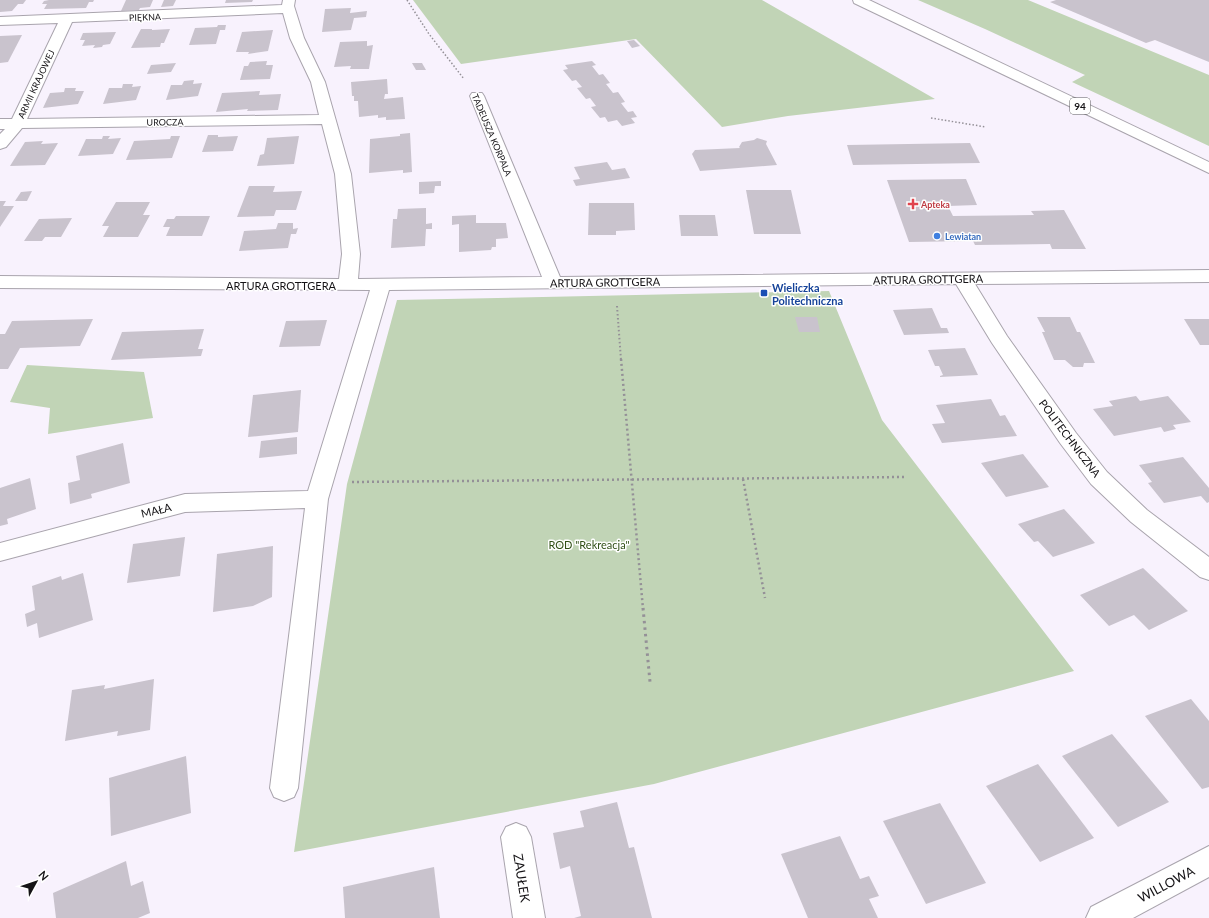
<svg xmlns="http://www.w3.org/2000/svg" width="1209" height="918" viewBox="0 0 1209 918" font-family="Lato,sans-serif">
<rect width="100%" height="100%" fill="#f8f2fd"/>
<g fill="#c1d4b6">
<path d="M413,0H762L935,99L788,116L722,127L636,39L461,64Z"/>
<path d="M918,0H1028L1209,75V146L1072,82L1085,75L985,29Z"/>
<path d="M829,291L882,420L1074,671L654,784L294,852L347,484L397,300Z"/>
<path d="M27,365L144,372L153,418L48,434L50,408L10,402Z"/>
</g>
<g fill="#c9c3cd">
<path d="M0,0H26L23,4H18L12,11L0,12Z"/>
<path d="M49,0H94L93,2H89L86,8L44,9L47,4H42L44,1Z"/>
<path d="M126,0H153L150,7L140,8L139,10L121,11Z"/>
<path d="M164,0H176L173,6L161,7Z"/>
<path d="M226,0H253L252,2L225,3Z"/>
<path d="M1056,0H1209V62L1155,40L1146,43L1050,2Z"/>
<path d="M351,8L350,13L367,11L366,17L354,18L351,30L322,32L325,9Z"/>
<path d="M218,25H226L225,30H220L216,44L189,45L195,28L217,27Z"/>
<path d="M141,29H152V30L170,29L164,43H161L160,47L131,48Z"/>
<path d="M273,30L268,51L248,54L249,52H236L242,32Z"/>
<path d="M116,32L110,44L103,45L102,47L93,48L95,45L82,46L85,40H80L83,33Z"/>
<path d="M22,35L8,62L0,63V36Z"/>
<path d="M634,40L640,46L632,48L627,41Z"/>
<path d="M367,41V46L373,45L369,69H350L351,66L334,67L340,42Z"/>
<path d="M267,61L266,65H273L270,79L240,80L244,66H248L250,62Z"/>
<path d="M592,61L596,65L592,66L599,75L603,74L610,83L606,84L613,93L618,92L625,102L621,103L624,107L628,112L633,111L637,117L631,118L635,123L622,126L617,120L608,122L605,117L600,118L591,107L596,106L590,98L586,99L577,88L582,87L576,80L572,81L563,70L568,69L565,65Z"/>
<path d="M176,63L171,72L147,74L151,65Z"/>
<path d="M412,63H422L426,70H416Z"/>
<path d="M387,79L388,94H385L384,99L403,97L405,119L386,120V117L378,118V115L359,117L358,101H354V96H352L351,82Z"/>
<path d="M194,80L193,84L202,83L198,96L166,100L171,85H182L184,81Z"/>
<path d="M123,84H133L132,87L141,86L136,100L103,104L109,88H122Z"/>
<path d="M65,88H76L75,91H84L78,104L43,108L50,93L64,92Z"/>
<path d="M260,91L259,95L281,94L278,110L247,111L248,109L216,112L222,93Z"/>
<path d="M410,133L412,172L403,173V170L369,173L370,139L400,136V134Z"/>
<path d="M208,135H218V137L238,136L233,151L202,152Z"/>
<path d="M103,136H110L108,139L121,138L113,154L78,156L86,139H102Z"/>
<path d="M171,136H180L172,158L126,160L134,141L170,139Z"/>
<path d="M299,136L294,164L257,166L260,155L264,154L267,138Z"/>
<path d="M757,138L767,141L766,144L777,165L700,171L692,154L695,150L740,148L739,147L742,142L754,140Z"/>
<path d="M43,141L41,144L58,143L45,165L10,166L25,142Z"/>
<path d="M970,143L980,163L853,165L847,145Z"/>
<path d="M607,162L612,170L625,168L630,178L576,186L573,180L580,179L574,167Z"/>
<path d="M966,179L977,205L948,206L953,216L1034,215L1031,211L1064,210L1086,249H1052L1050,244L975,245L973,241L909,242L887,180Z"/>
<path d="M441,181V186H435L434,193L419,194V182Z"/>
<path d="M249,186H275L273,192L302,191L296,210H276L274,216L237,217Z"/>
<path d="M746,190H791L801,234H754Z"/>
<path d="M32,191L27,201H15L21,192Z"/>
<path d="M0,201H6L3,206H14L0,227Z"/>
<path d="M116,202H150L143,215H150L138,237H103L109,226H102Z"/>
<path d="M589,203H634L635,230L616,231V235H588Z"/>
<path d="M426,208V224L432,223V229H426L425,246L391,248L393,219H397L398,209Z"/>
<path d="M476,215V223H506L508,238L496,239V247H492L491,250L459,252V224L452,225V216Z"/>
<path d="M679,215H715L718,236H681Z"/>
<path d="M176,216H210L202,236H166L170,227H163L167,219H174Z"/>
<path d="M72,218L61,237H45L42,241H24L39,219Z"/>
<path d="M278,223H293V229L298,228L296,234H291L288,248L239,251L244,231L276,229Z"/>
<path d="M932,308L941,328H947L949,333L904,335L893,310Z"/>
<path d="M795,317H817L820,332H799Z"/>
<path d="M1037,317H1070L1077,332H1080L1095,363H1084L1083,367H1073L1065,360H1054L1042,332H1045Z"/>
<path d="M93,319L80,346L20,348L8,369H0V334H5L12,321Z"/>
<path d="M1184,319H1209V345H1200Z"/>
<path d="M327,320L320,346L279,347L286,321Z"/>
<path d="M204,329L198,349H203L201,356L111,360L122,332Z"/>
<path d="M965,348L978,375L940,377V376L943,375L939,366H935L928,350Z"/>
<path d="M301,390L298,432L248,437L253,395Z"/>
<path d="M1136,396L1140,401L1168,396L1191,422L1173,425L1176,429L1164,432L1161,427L1114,436L1093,409L1113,406L1109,401Z"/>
<path d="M991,399L1000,416L1005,415L1017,436L942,443L932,424L945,423L936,405Z"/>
<path d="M297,437V454L259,458L261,441Z"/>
<path d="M123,443L130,483L91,494L92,498L70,504L68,483L80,480L76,456Z"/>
<path d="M1023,454L1049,487L1006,497L981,463Z"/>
<path d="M1183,457L1209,488V502L1207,503L1201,496L1164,503L1148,483L1152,482L1139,465Z"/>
<path d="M30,478L36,509L7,519L8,524L0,526V488Z"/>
<path d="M1064,509L1095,543L1053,557L1038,541L1034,542L1018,524Z"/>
<path d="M185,537L180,576L127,583L133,544Z"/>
<path d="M273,546L272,597L253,606L213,612L217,554Z"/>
<path d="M1143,568L1188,611L1149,630L1134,615L1109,626L1080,595Z"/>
<path d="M83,573L93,620L39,638L37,623L27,627L25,614L35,610L32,586L61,576L62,580Z"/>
<path d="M154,679L150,730L117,736L118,731L65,741L72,690L105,685L104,689Z"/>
<path d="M1191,699L1209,721V787L1202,789L1145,716Z"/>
<path d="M1112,734L1169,802L1118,827L1062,756Z"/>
<path d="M186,756L191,813L111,836L109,778Z"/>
<path d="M1038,764L1094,838L1040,862L986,786Z"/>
<path d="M617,802L629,848L634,847L652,918H574L581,916L570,866L560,869L553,833L584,827L580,811Z"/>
<path d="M940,803L986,883L926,904L883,821Z"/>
<path d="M840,836L860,879L869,876L879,896L869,899L878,918H808L781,854Z"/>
<path d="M126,861L131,886L143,881L150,913L138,918H56L53,893Z"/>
<path d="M434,867L440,918H345L343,887Z"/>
</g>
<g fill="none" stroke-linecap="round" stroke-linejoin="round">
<g stroke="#a9a4ad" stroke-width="2">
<g id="minor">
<path d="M283,0H295L294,6L304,38L325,82L351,174L360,254L358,279L542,277L470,96L472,93H482L484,96L560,277L1209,270V282L975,284L1007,336L1076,433L1107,472L1147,510L1209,557V580L1200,577L1131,522L1091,484L1060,443L992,343L956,284L389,290L328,499L298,788L294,797L284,801L274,797L270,788L305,508L185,512L0,561V543L185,494L308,491L370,290L0,288V276L339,279L342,254L335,174L322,124L22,128L6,147L0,149V134L5,129H0V119H12L58,23L0,25V17L282,5ZM283,13L290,38L311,82L319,115L27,119L72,22Z"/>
<path d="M516,823L526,827L531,837L545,918H513L501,837L506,827Z"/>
<path d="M1209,846V877L1133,918H1086L1091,907Z"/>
</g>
</g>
<g stroke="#a9a4ad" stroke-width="2">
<path id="major" d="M853,0H869L1209,162V173L854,3Z"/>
</g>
<g stroke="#949097" stroke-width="1.5" stroke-dasharray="1.5 2" stroke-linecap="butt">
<path d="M407,0L429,34L464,79"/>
<path d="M931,118L986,127"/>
</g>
<path stroke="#949097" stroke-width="2" stroke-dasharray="1.5 2.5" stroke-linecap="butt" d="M617,306L621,360"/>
<g stroke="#949097" stroke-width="2.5" stroke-dasharray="2 3" stroke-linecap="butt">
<path d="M621,359L643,609"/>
<path d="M743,479L765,598"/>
<path d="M352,482L905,477"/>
</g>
<path stroke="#949097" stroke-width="3" stroke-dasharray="2.5 4" stroke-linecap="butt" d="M643,608L650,682"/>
<use href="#minor" fill="#fff" fill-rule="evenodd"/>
<use href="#major" fill="#fff" fill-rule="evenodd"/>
</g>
<path fill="#e0444e" stroke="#fff" stroke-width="1.5" d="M911 198h4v4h4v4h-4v4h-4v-4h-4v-4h4z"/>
<circle fill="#3f7fe0" stroke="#fff" stroke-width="1.5" cx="937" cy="236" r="4"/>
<rect fill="#1a4fb4" stroke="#fff" stroke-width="1.5" x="760" y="289" width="8" height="8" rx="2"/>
<g text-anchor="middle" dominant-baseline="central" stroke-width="3" stroke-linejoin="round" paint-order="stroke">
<g font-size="9" fill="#151316" stroke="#fff">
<text transform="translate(145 17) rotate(-2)">PIĘKNA</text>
<text transform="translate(36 84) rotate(-65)">ARMII KRAJOWEJ</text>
<text transform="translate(165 122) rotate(-1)">UROCZA</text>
<text transform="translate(492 135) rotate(67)">TADEUSZA KORPALA</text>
</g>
<g font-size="9" font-weight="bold" fill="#be3a42" stroke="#fff" text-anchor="start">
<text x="921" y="204">Apteka</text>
</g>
<g font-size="9" font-weight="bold" fill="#366cbe" stroke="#fff" text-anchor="start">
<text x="945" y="236">Lewiatan</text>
</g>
<rect fill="#fff" stroke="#5b5a5c" stroke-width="1" x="1070" y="98" width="20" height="16" rx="3"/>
<g font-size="10" font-weight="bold" fill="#151316">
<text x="1080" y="106">94</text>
</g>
<g font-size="11" fill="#151316" stroke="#fff">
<text transform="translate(928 279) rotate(-1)">ARTURA GROTTGERA</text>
<text transform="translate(605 282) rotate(-1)">ARTURA GROTTGERA</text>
<text x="281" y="285">ARTURA GROTTGERA</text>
<text transform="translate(1070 438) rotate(53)">POLITECHNICZNA</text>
<text transform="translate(156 510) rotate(-13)">MAŁA</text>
</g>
<g font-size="11" font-weight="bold" fill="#164399" stroke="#fff" text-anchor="start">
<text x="772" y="287">Wieliczka<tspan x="772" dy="13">Politechniczna</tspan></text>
</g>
<g font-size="11" fill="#304f16" stroke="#fff">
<text x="589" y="544">ROD "Rekreacja"</text>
</g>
<g font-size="13" fill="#151316" stroke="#fff">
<text transform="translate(522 878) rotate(81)">ZAUŁEK</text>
<text transform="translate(1166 884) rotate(-28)">WILLOWA</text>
</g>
</g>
<g transform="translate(36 882) rotate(50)" stroke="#ffffff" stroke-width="3" paint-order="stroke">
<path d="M0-3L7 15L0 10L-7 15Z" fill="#151316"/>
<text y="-6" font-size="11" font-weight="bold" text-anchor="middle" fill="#151316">N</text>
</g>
</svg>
